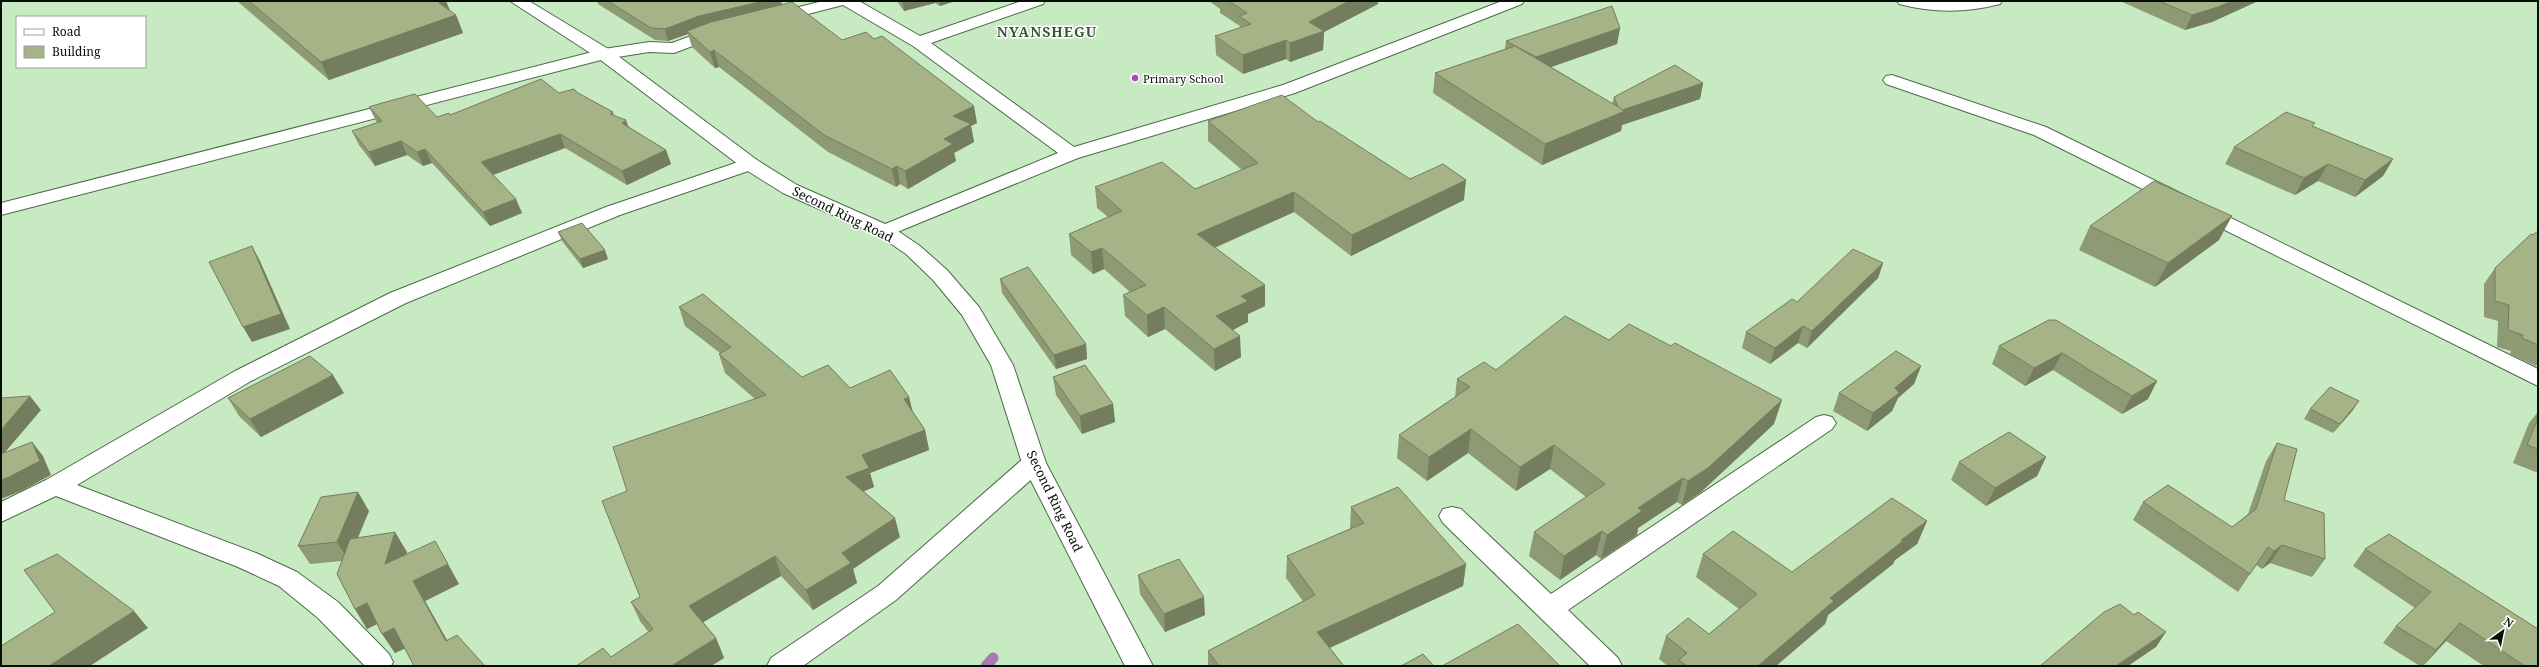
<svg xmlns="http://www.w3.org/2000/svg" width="2539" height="667" viewBox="0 0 2539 667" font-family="'Noto Serif',serif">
<rect width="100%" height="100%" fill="#c7eac3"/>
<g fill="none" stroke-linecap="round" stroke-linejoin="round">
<path stroke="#a97cb1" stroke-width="11" d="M986,666L993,658"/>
<g stroke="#4c6a48" stroke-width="2">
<g id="street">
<path d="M823,1H859L920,36L1022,1H1045L1043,4L931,43L1074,147L1283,85L1502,1H1524L1522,4L1295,93L1078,158L885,237L878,235L875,231L878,227L1058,153L913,46L843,5L773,23L765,18L767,15Z"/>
<path d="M1897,1H2002L2000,4C1966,13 1933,13 1899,4Z"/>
<path d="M718,26L724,28L726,31L724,34L674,53L649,52L605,59L1,215V203L604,49L649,42L672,43Z"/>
<path d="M1892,75L2046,127L2538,369V386L2034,135L1886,84L1883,80L1886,76Z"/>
<path d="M750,158L757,160L759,164L757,168L620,215L406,303L251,381L77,485L256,553L297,572L338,602L389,654L393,662L391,666H365L318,618L279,586L238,567L56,496L1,522V502L46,480L235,371L390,293L606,207Z"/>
<path d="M1824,415L1832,417L1836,423L1832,429L1568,610L1618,658L1622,666H1590L1443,523L1439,516L1443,509L1452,507L1461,509L1551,594L1816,417Z"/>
<path d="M1034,454L1043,457L1046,463L1043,469L896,600L803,666H767L771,658L878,586L1025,457Z"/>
</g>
</g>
<g stroke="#4c6a48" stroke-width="2">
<path id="secondary" d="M510,1H529L610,50L757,160L797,185L892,227L920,246L947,270L979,307L1013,365L1046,463L1153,666H1125L1022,463L991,365L962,315L933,280L906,254L878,235L783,193L743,168L598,58Z"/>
</g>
<use href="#street" fill="#fff" fill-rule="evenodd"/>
<use href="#secondary" fill="#fff" fill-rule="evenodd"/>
</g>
<g fill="#8e9a73">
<path d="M237,1H446L450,11L456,15L463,33L329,80Z"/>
<path d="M597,1H781L782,4L977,123L971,126L974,142L954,153L956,161L908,189L900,184L896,187L828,152L719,67L715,68L692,47L688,34L668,41L655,40L598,4Z"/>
<path d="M897,1H955L940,6L935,3L904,11Z"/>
<path d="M1209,1H1378V4L1324,32L1323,50L1290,62L1286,59L1243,74L1216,55L1215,36L1240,28V26L1220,13V9Z"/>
<path d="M2120,1H2258L2212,22L2185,30Z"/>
<path d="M1620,28L1617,44L1551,67L1612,104L1614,97L1703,83L1700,99L1622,125L1621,131L1542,165L1433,93L1435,73L1505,49L1506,41Z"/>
<path d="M559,93H578L613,112L614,115L628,127L666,150L671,164L627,185L565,148L493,175L522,213L490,226L432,163L423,166L407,155L375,166L359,145L352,131L377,123L369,107L437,117Z"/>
<path d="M1208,121L1318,122L1410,179L1464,200L1351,256L1294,212L1215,248L1265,306L1248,314V322L1233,330L1241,357L1215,371L1165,329L1148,337L1125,316L1123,295L1130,292L1104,269L1093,274L1071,255L1069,234L1108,217L1097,208L1095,187L1195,189L1242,170L1208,141Z"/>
<path d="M2314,127L2393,159L2383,176L2355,197L2318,181L2295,195L2225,164L2234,147Z"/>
<path d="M2090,226L2219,240L2155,287L2079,250Z"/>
<path d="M2538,231V363L2536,366L2510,354L2511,351L2497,347L2498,321L2484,317V284L2495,268Z"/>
<path d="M558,232L608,259L583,268L562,241Z"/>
<path d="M1883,263L1878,278L1807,348L1798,343L1770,364L1742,348L1746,332L1797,302Z"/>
<path d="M1000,279L1086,344L1087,359L1056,369L1002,293Z"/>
<path d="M679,307L802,377L850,388L909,397L912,411L925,430L929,450L870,473L874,487L864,491L900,537L853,569L857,583L813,610L781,576L703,622L716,638L724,658L711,666H576L611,657L649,633L640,621L631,602L640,597L627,491L755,399L725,373L719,354L720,353L685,326Z"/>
<path d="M2049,320L2157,381L2148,399L2122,414L2053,370L2025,386L1992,364L1999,346Z"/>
<path d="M1609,340L1774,424L1701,492L1682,505L1677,502L1638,528L1637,535L1601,559L1596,555L1560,580L1529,556L1534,532L1586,497L1550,469L1516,491L1468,453L1427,481L1397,458L1399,435L1455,397L1457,379L1496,370Z"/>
<path d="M1921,366L1914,384L1898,398L1892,411L1867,431L1833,411L1839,393Z"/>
<path d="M1053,377L1113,404L1115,422L1082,434L1056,395Z"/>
<path d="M344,393L261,437L239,416L228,398Z"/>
<path d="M2310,409L2353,410L2333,433L2304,419Z"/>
<path d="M2538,412V473L2513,463L2529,423Z"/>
<path d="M2277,443L2284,500L2325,559L2312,577L2270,563L2262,569L2256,565L2238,592L2133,520L2143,502L2232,527L2248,514L2266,461Z"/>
<path d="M2046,457L2037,476L1986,506L1951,480L1959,462Z"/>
<path d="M1351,507L1466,564L1463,586L1330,648L1344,666H1208V651L1303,601L1286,578L1287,556L1350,529Z"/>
<path d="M369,511L358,538L407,552L406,554L459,584L425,601L447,640L485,666L405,648L395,653L377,624L367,629L355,609L342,561L310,564L298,546Z"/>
<path d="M1927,521L1917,544L1895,560L1893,564L1828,615L1825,624L1776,666H1668L1659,659L1666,636L1709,634L1739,609L1696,577L1703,554L1792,572Z"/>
<path d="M2365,549L2538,629V666H2484L2446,641L2423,666H2420L2383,643L2396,626L2415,608L2353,566Z"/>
<path d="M1138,575L1205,615L1165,632L1140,594Z"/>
</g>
<g fill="#747d5e">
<path d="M446,1L452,16L456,15L463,33L329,80L321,62L439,3Z"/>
<path d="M764,1H781L783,9L687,31L688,34L668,41L665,29L699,16Z"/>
<path d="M910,1H935V3L904,11L903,3Z"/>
<path d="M939,1H955L940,6Z"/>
<path d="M1349,1H1378V4L1324,32L1323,50L1290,62V43L1309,22Z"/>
<path d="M2232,1H2258L2212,22L2185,30L2192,15Z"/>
<path d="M1620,28L1617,44L1534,73L1536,57Z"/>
<path d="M1286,40V59L1243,74V55Z"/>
<path d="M714,50L719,67L715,68L710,52Z"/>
<path d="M1703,83L1700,99L1622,125L1621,131L1542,165L1545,144L1619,111Z"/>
<path d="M974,106L977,123L971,126L974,142L954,153L956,161L908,189L905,171L944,139L953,116Z"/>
<path d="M626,120L631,134L622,123Z"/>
<path d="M560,134L565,148L487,177L481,162Z"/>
<path d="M401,141L407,155L375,166L369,152Z"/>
<path d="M425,149L432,163L423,166L417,152Z"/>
<path d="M666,150L671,164L627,185L622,171Z"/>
<path d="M2393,159L2383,176L2355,197L2365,180Z"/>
<path d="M2328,164L2318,181L2295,195L2304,178Z"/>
<path d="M897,166L900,184L896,187L892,169Z"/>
<path d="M1466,180L1464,200L1351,256L1352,235Z"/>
<path d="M1294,192V212L1197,255V234Z"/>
<path d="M516,199L522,213L490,226L483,212Z"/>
<path d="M2232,216L2219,240L2155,287L2168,263Z"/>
<path d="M252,246L260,261L290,329L252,342L243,327Z"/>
<path d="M1102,248L1104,269L1093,274L1091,252Z"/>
<path d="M605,250L608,259L583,268L580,259Z"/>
<path d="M1883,263L1878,278L1807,348L1812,331Z"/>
<path d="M1265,285V306L1248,314V322L1217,338L1216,316L1241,296Z"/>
<path d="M1164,307L1165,329L1148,337L1147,315Z"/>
<path d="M1803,326L1798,343L1770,364L1775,348Z"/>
<path d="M1240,336L1241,357L1215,371L1214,349Z"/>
<path d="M1086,344L1087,359L1056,369L1054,355Z"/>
<path d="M2062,353L2053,370L2025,386L2034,368Z"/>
<path d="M1921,366L1914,384L1898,398L1892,411L1867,431L1873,413L1895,388Z"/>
<path d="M333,375L344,393L261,437L250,419Z"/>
<path d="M2157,381L2148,399L2122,414L2132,396Z"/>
<path d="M30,396L41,410L1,457V430Z"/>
<path d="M909,397L914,417L904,399Z"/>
<path d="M1782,400L1774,424L1701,492L1682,505L1688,481Z"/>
<path d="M2359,401L2353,410L2333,433L2340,424Z"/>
<path d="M1113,404L1115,422L1082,434L1080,416Z"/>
<path d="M1471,429L1468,453L1427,481L1429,457Z"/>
<path d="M925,430L929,450L870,473L874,487L852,496L846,477L862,455Z"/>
<path d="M32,442L43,456L51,475L21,491L1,499V480Z"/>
<path d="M1554,445L1550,469L1516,491L1520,467Z"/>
<path d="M2046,457L2037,476L1986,506L1995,488Z"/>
<path d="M1683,478L1677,502L1638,528L1637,535L1601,559L1607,535L1638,508Z"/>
<path d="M358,492L369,511L348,560L337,542Z"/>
<path d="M895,518L900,537L853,569L857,583L813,610L806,590L842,553Z"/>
<path d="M1927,521L1917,544L1895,560L1893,564L1828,615L1825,624L1776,666H1758L1830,598L1901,540Z"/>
<path d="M1602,531L1596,555L1560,580L1564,556Z"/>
<path d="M395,532L407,552L397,584L385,564Z"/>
<path d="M2282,545L2270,563L2262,569L2274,551Z"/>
<path d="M775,556L781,576L697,626L689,606Z"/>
<path d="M448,564L459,584L425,601L458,660L446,641L413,581Z"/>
<path d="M1466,564L1463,586L1316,654L1317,632Z"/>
<path d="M1204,597L1205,615L1165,632L1164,614Z"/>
<path d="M367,603L379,623L367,629L355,609Z"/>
<path d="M134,611L148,628L90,666H49Z"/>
<path d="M2460,623L2446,641L2423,666L2436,650Z"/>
<path d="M394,628L406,648L395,653L382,634Z"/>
<path d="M2166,632L2156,647L2128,666H2116Z"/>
<path d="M716,638L724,658L711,666H673V665Z"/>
</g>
<g fill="#a5b386" stroke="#747d5e">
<path d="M249,1H446L439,3L456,15L321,62Z"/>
<path d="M608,1H764L699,16L665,29L651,28Z"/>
<path d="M902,1H910L903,3Z"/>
<path d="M1229,1H1349L1309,22L1324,31L1290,43L1286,40L1243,55L1215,36L1251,24L1239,16L1247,13Z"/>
<path d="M2159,1H2232L2218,7L2192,15Z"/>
<path d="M792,2L842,40L866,32L874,39L882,36L974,106L953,116L971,124L944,139L953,144L905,171L897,166L892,169L824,135L714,50L710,52L687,31L711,22Z"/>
<path d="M1612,6L1620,28L1536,57L1506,41Z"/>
<path d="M1515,46L1625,111L1545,144L1435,73Z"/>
<path d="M1675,65L1703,83L1622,110L1618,107L1614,97Z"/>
<path d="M541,79L559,93L574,89L578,93L613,112L610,114L626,120L622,123L666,150L622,171L560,134L481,162L516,199L483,212L425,149L417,152L401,141L369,152L352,131L382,121L369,107L382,103L415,94L437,117L449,113L450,115Z"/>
<path d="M1282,95L1318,122L1320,121L1410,179L1443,164L1466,180L1352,235L1294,192L1197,234L1265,285L1241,296L1248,301L1216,316L1240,336L1214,349L1164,307L1147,315L1123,295L1146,285L1102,248L1091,252L1069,234L1122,211L1095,187L1162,162L1195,189L1258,163L1208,121Z"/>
<path d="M2286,112L2315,123L2312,126L2393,159L2365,180L2328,164L2304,178L2234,147Z"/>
<path d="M2154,181L2232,216L2168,263L2090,226Z"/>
<path d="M582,223L605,250L580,259L558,232Z"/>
<path d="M2538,231V345L2522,338L2523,335L2508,330L2509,305L2495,301V268L2531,234L2533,235Z"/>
<path d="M252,246L281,314L243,327L209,262Z"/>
<path d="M1853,249L1883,263L1812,331L1803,326L1775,348L1746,332L1792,299L1797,302Z"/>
<path d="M1028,267L1086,344L1054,355L1000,279Z"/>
<path d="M703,294L802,377L828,365L850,388L890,370L909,397L904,399L925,430L862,455L869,468L846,477L895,518L842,553L851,563L806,590L775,556L689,606L716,638L673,665V666H576L603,648L611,657L653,629L631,602L640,597L602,501L627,491L613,447L766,395L719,354L731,347L679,307Z"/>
<path d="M1565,316L1609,340L1629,324L1671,346L1675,343L1782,400L1708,468L1688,481L1683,478L1638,508L1642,511L1607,535L1602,531L1564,556L1534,532L1605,484L1554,445L1520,467L1471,429L1429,457L1399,435L1470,387L1457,379L1484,362L1496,370Z"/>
<path d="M2049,320H2056L2157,381L2132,396L2062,353L2034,368L1999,346Z"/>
<path d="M1896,351L1921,366L1895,388L1899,393L1873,413L1839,393Z"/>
<path d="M310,356L333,375L250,419L228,398Z"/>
<path d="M1085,365L1113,404L1080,416L1053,377Z"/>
<path d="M2330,387L2359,401L2340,424L2310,409Z"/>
<path d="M30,396L1,430V398Z"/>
<path d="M2538,418V449L2527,445Z"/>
<path d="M2009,432L2046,457L1995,488L1959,462Z"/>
<path d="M32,442L40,461L9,477L1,480V454Z"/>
<path d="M2277,443L2297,449L2284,500L2324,513L2325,559L2282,545L2274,551L2268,547L2250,574L2143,502L2168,485L2232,527L2256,509Z"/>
<path d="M1398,487L1466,564L1317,632L1344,666H1219L1208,651L1315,595L1287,556L1364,523L1351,507Z"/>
<path d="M358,492L337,542L298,546L321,497Z"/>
<path d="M1892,498L1927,521L1901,540L1903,541L1830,598L1834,601L1758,666H1687L1679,660L1687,653L1666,636L1688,618L1709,634L1757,594L1703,554L1733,531L1792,572Z"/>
<path d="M395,532L385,564L435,541L448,564L413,581L446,641L457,635L485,666H414L394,628L382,634L367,603L355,609L337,574L350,539Z"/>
<path d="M2389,534L2538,629V666H2525L2460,623L2436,650L2396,626L2431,592L2365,549Z"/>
<path d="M57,554L134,611L49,666H1V646L55,612L24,570Z"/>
<path d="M1179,559L1204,597L1164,614L1138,575Z"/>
<path d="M2120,604L2134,615L2138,612L2166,632L2116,666H2040L2104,612Z"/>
<path d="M1518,624L1560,666H1442Z"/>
<path d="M1423,654L1434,666H1401Z"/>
</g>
<circle fill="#a64ab5" stroke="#fff" stroke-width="1.5" cx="1135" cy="78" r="4"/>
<g text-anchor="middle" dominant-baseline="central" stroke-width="3" stroke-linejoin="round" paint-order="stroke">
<g font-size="11" fill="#051004" stroke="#fff" text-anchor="start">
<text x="1143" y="78">Primary School</text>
</g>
<g font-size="13" fill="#051004" stroke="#fff">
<text transform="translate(843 214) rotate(26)">Second Ring Road</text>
<text transform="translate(1055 501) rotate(64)">Second Ring Road</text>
</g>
<g font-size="14" font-weight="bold" letter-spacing="1" fill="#385635" stroke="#fff">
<text x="1047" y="31">NYANSHEGU</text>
</g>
</g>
<rect width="2539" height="667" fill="none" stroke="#051004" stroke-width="4"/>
<rect x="16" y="16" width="130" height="52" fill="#ffffff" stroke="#9b9f9b"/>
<rect x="24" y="29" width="20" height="6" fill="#ffffff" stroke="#9b9f9b"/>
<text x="52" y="36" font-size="12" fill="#051004">Road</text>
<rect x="24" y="46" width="20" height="12" fill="#a5b386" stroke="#9b9f9b"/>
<text x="52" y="56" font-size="12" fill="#051004">Building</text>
<g transform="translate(2503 631) rotate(33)" stroke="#ffffff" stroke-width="3" paint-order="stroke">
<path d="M0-3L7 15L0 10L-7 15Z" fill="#051004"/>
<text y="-6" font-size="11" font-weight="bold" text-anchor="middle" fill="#051004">N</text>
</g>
</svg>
